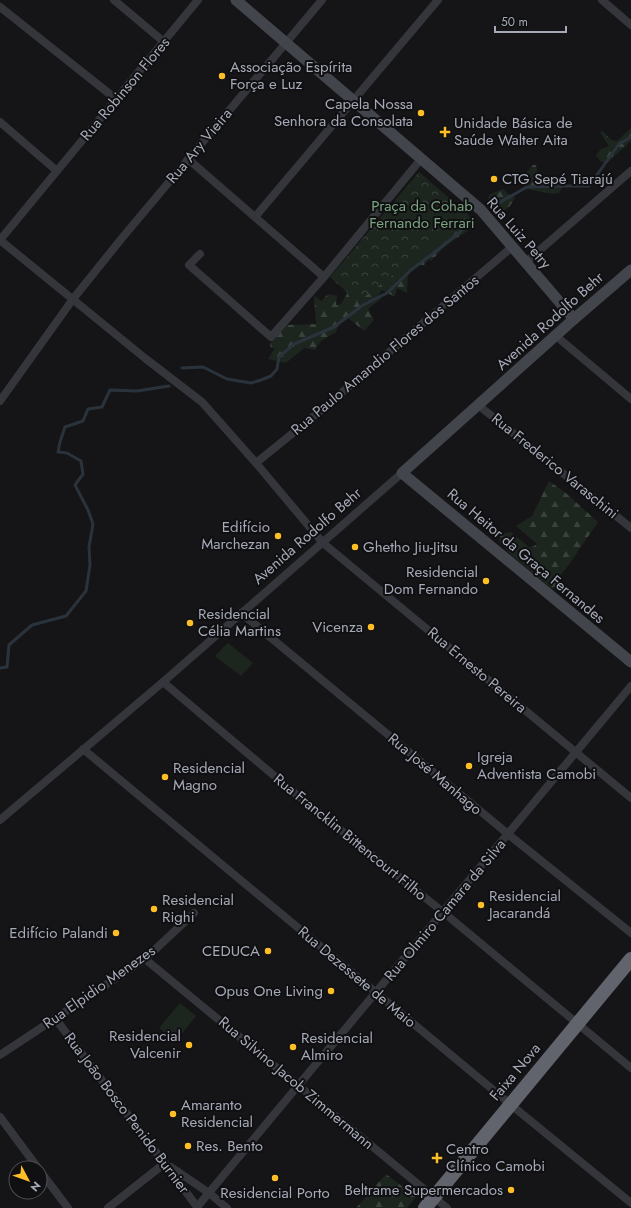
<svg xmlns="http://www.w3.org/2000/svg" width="631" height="1208" viewBox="0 0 631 1208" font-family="Jost,sans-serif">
<defs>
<pattern id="forest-firs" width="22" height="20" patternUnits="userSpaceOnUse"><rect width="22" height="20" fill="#1c251e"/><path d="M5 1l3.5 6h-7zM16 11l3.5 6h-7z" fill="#3a423d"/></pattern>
<pattern id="park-crowns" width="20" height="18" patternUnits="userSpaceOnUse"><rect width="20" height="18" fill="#1c251e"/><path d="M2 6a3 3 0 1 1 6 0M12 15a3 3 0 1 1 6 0" fill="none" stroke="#3a423d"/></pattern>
</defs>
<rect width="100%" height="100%" fill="#151517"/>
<g fill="#1c251e">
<path d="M228,643L253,663L241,676L215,656Z"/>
<path d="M180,1003L196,1016L176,1041L159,1028Z"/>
</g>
<g fill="url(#forest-firs)">
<path d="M631,128V141L606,164L600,161L596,155L601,149L609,146L600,132L603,131L611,140L617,141Z"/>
<path d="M533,165H536L538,174L549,181L564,175L566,181L559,193L553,194L526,189L519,181Z"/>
<path d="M503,189L508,194L514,195L515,199L509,207L500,213L486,203L490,194Z"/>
<path d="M457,208L465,210L475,226L445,246L431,261L429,259L424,265H417L408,273L407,293L397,288L395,297L382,290L379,294L381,299L368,309L374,320L364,331L348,318L339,323L336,332L321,341L315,350L304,348L286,363L268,359L275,348H271L270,344L287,325L316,324L314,295L321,301L328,294L337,296L336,305L341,304L348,292Z"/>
<path d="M549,481L567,494L598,522L568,566L557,579V586L554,588H551L508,552L499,541L501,534L511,532L529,547H532L537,544L516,526L532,516Z"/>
<path d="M386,1174L416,1197L407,1208H356Z"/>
</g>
<path fill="url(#park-crowns)" d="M419,172L470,216L358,302L330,277Z"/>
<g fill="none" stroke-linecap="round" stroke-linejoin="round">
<g stroke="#2a333c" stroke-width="3">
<path d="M495,205L527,187L564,186H589L619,144L631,137"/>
<path d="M182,368L203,367L227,379L251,383L261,380L271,376L277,369L279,357L294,344L334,327L363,305L387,293L411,270L435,252L460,232L470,220"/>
<path d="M0,668L7,667L9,645L32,625L66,616L86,591L90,565L89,547L93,524L88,510L75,485L83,474L81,461L67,453L58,452L60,442L65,427L83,421L88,409L102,407L110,390L137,391L169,386"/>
</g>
<g stroke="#35363c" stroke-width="8">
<path d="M114,0L164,42"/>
<path d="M602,0L631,25"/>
<path d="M0,7L116,99"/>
<path d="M0,122L57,171"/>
<path d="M188,159L324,277"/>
<path d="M255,217L438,0"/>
<path d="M0,240L146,359L202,402L256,463L323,543L631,798"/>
<path d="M0,240L198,0"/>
<path d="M200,254L189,265L271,337L324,277L421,159"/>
<path d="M526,262L631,171"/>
<path d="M556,336L631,399"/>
<path d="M0,401L73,299L122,238L322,0"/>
<path d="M478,405L631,528"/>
<path d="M256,463L325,407L512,247"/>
<path d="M241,613L508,834L631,933"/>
<path d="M163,682L297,795L443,912L631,1068"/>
<path d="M83,749L510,1104L631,1203"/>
<path d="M0,820L163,682L402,473"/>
<path d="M145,959L447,1208"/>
<path d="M55,1018L198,1208"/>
<path d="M0,1055L145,959L194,913"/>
<path d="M0,1117L38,1168"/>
<path d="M171,1167L209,1193L227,1208"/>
<path d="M40,1171L68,1208"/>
<path d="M197,1207L631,686"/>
<path d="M108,1208L165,1163"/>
</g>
<g stroke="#43454c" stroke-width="11">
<path d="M236,0L481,210L574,319"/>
<path d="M631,270L574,319L402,473L631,662"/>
</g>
<path stroke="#61646d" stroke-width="14" d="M425,1208L631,959"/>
</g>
<g fill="#febf26" stroke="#101012" stroke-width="1.5">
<circle cx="222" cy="76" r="4"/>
<circle cx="421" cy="113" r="4"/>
<path d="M443 126h4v4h4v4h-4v4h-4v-4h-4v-4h4z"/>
<circle cx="494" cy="179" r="4"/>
<circle cx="278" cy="536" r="4"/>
<circle cx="355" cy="547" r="4"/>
<circle cx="486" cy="581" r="4"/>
<circle cx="190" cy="623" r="4"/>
<circle cx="371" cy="627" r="4"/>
<circle cx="469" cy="766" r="4"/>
<circle cx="165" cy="777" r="4"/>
<circle cx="481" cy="905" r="4"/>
<circle cx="154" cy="909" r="4"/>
<circle cx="116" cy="933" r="4"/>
<circle cx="268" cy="951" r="4"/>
<circle cx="331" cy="991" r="4"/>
<circle cx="189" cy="1045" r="4"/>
<circle cx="293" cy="1047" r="4"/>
<circle cx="173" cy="1114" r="4"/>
<circle cx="188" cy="1146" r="4"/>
<path d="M435 1152h4v4h4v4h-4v4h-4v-4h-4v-4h4z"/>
<circle cx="275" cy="1178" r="4"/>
<circle cx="511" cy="1190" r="4"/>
</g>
<g text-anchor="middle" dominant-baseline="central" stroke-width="4" stroke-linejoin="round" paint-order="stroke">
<g font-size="15" fill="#a6aab8" stroke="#101012" text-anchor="start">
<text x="230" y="67">Associação Espírita<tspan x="230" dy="17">Força e Luz</tspan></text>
<text x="413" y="104" text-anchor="end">Capela Nossa<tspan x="413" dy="17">Senhora da Consolata</tspan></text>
<text x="454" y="123">Unidade Básica de<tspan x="454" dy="17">Saúde Walter Aita</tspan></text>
<text x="502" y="179">CTG Sepé Tiarajú</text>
<text x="270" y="527" text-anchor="end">Edifício<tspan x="270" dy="17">Marchezan</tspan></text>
<text x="363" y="547">Ghetho Jiu-Jitsu</text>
<text x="478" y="572" text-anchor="end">Residencial<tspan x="478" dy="17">Dom Fernando</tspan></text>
<text x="198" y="614">Residencial<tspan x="198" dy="17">Célia Martins</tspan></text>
<text x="363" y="627" text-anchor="end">Vicenza</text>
<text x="477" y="757">Igreja<tspan x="477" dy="17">Adventista Camobi</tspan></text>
<text x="173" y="768">Residencial<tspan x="173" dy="17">Magno</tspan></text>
<text x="489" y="896">Residencial<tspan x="489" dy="17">Jacarandá</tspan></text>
<text x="162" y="900">Residencial<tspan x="162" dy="17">Righi</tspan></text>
<text x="108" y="933" text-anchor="end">Edifício Palandi</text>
<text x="260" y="951" text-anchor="end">CEDUCA</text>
<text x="323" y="991" text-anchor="end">Opus One Living</text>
<text x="181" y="1036" text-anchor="end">Residencial<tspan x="181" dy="17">Valcenir</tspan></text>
<text x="301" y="1038">Residencial<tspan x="301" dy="17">Almiro</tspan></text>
<text x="181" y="1105">Amaranto<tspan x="181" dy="17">Residencial</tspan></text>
<text x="196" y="1146">Res. Bento</text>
<text x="446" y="1149">Centro<tspan x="446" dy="17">Clínico Camobi</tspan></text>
<text x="503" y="1190" text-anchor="end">Beltrame Supermercados</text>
<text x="275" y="1193" text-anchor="middle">Residencial Porto</text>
</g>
<g font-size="15" fill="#a6aab8" stroke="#101012">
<text transform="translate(125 89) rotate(-50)">Rua Robinson Flores</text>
<text transform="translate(199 146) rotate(-50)">Rua Ary Vieira</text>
<text transform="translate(519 233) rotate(49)">Rua Luiz Petry</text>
<text transform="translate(550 321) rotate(-42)">Avenida Rodolfo Behr</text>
<text transform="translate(385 355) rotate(-40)">Rua Paulo Amandio Flores dos Santos</text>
<text transform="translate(555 466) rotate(39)">Rua Frederico Varaschini</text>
<text transform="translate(307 536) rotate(-41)">Avenida Rodolfo Behr</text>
<text transform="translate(526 556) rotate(40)">Rua Heitor da Graça Fernandes</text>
<text transform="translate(477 670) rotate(40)">Rua Ernesto Pereira</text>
<text transform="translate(435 774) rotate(40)">Rua José Manhago</text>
<text transform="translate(350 837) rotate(39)">Rua Francklin Bittencourt Filho</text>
<text transform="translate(445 910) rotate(-50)">Rua Olmiro Camara da Silva</text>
<text transform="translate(357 977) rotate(40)">Rua Dezessete de Maio</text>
<text transform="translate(99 987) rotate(-35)">Rua Elpidio Menezes</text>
<text transform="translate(515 1072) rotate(-50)">Faixa Nova</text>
<text transform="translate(296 1083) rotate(40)">Rua Silvino Jacob Zimmermann</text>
<text transform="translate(127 1113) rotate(53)">Rua João Bosco Penido Burnier</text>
</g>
<g font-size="15" fill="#7ba480" stroke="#101012">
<text x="422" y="206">Praça da Cohab<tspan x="422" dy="17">Fernando Ferrari</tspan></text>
</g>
</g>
<g transform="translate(28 1180) rotate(131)"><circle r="19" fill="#101012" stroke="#4c4e54"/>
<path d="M0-3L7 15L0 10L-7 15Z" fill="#febf26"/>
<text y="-6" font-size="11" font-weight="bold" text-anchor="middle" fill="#a6aab8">N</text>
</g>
<path d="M495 26v6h71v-6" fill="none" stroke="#a6aab8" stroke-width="2"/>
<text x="501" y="26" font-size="12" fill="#a6aab8" stroke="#101012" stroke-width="3" paint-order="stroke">50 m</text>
</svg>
